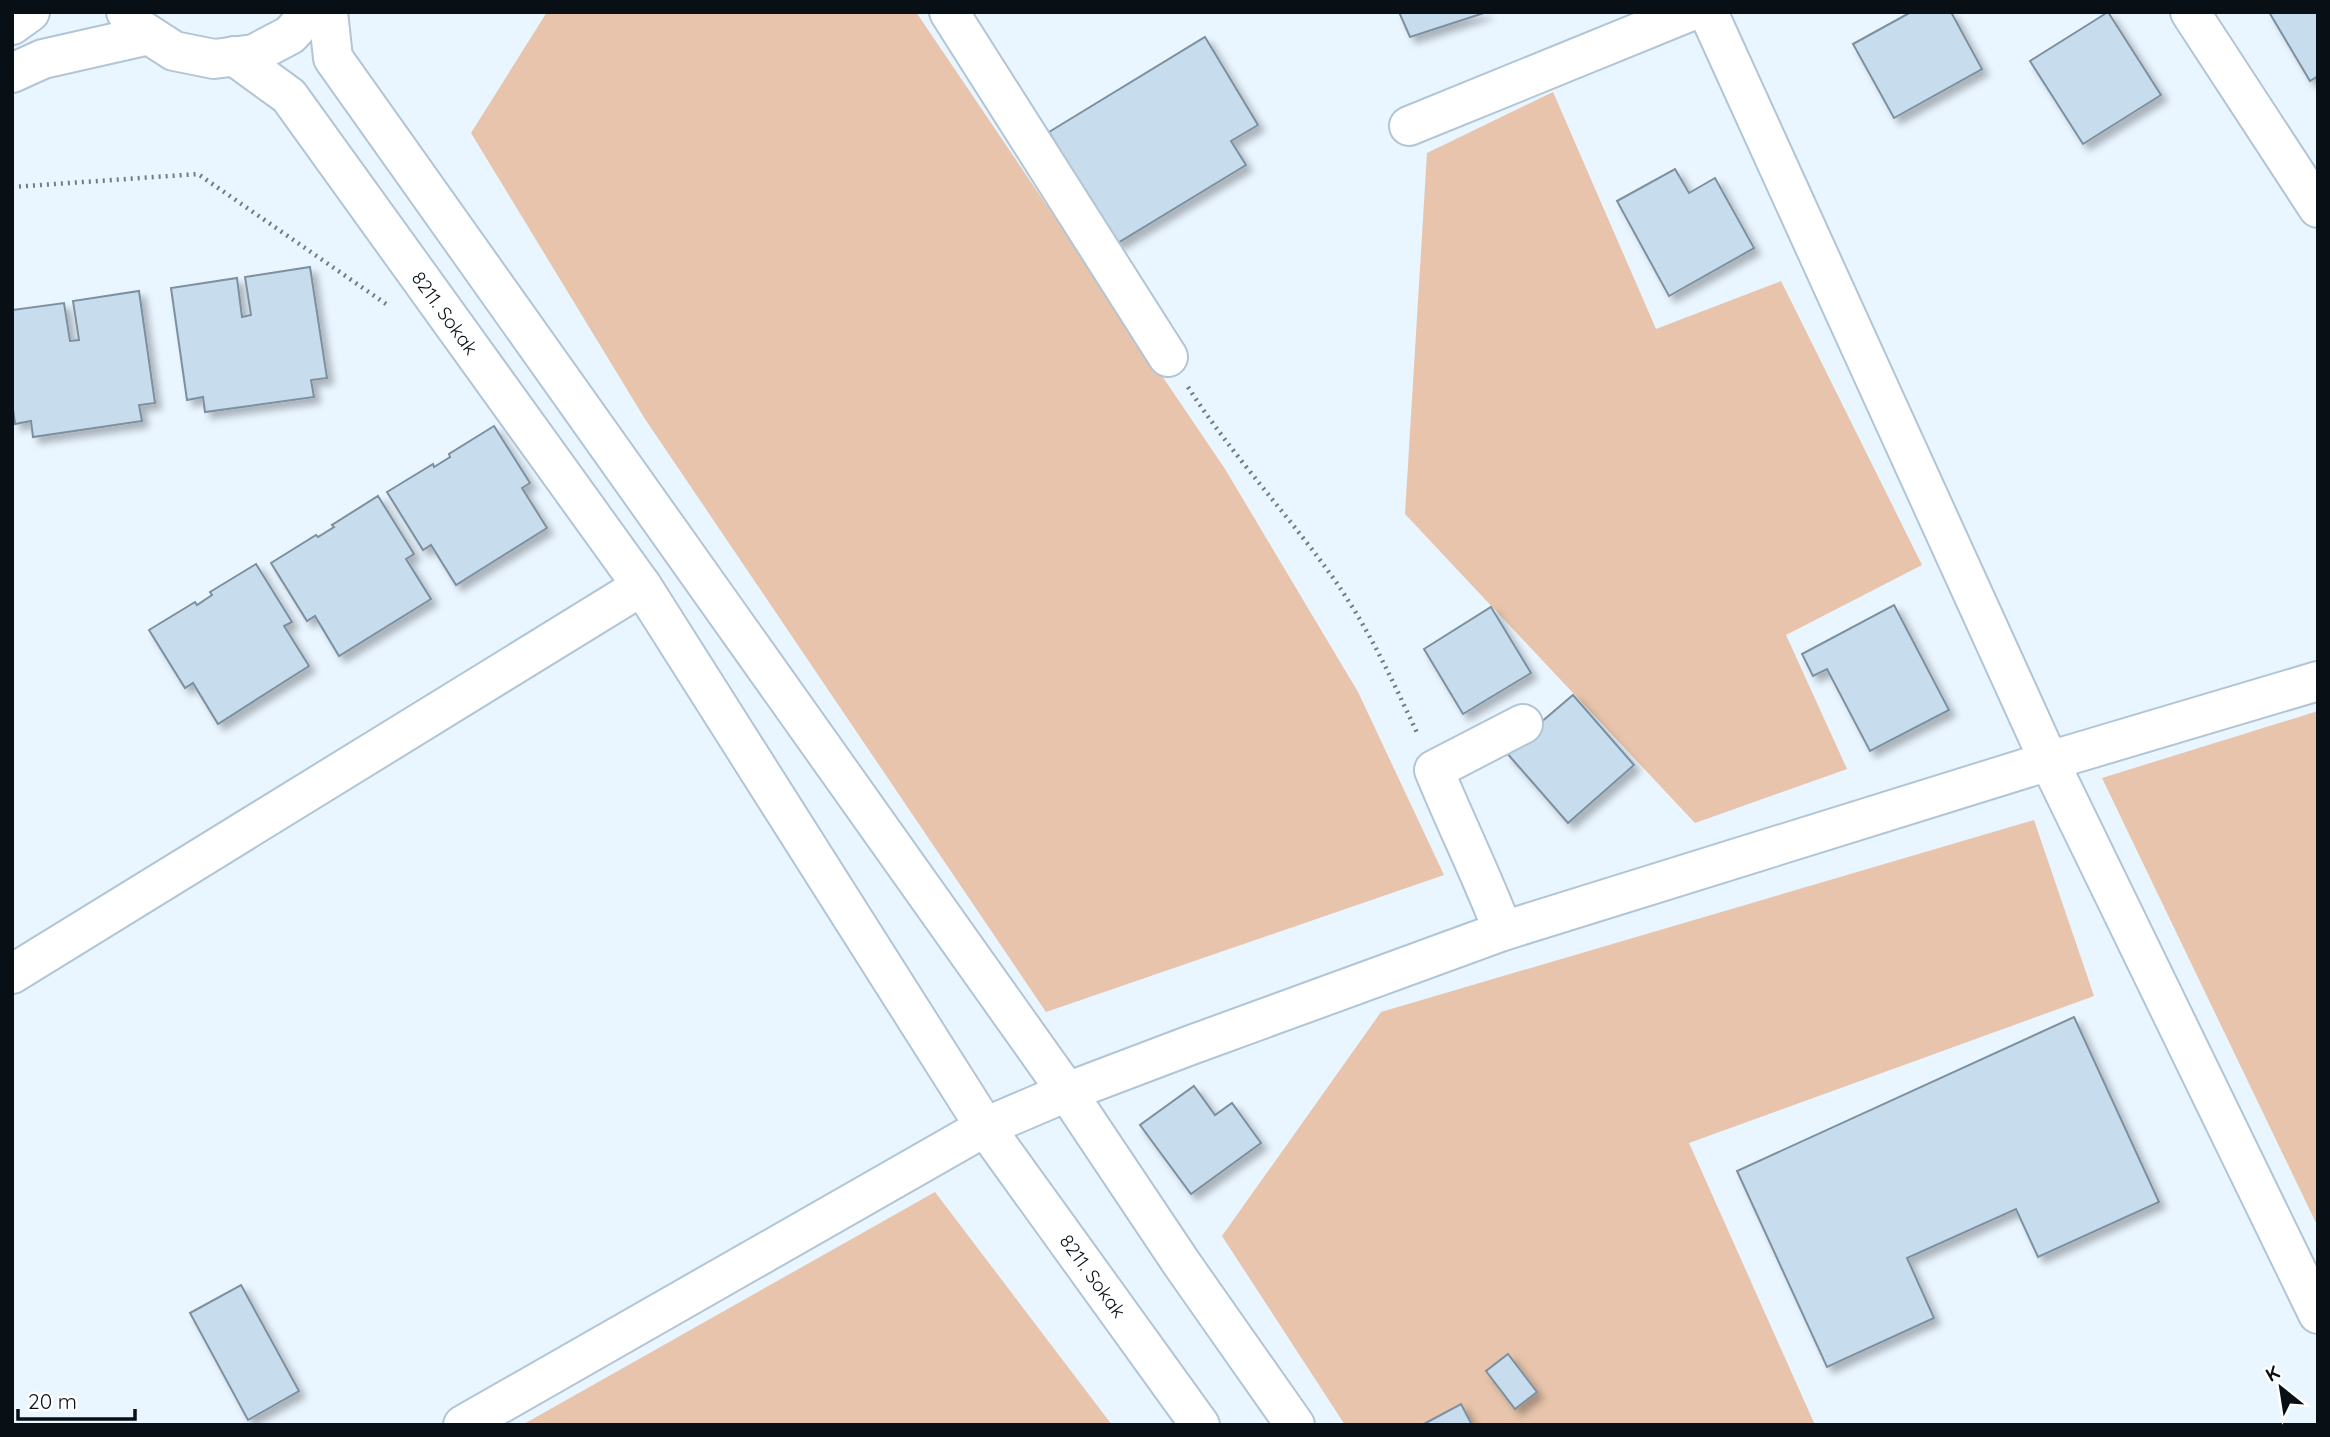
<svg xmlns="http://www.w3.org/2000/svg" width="2330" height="1437" viewBox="0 0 2330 1437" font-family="Quicksand,sans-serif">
<defs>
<filter id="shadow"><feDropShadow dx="6" dy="6" stdDeviation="3.5" flood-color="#0004"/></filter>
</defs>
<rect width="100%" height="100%" fill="#e9f5ff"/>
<g fill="#e7c4ab">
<path d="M547,12H916L1225,469L1358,692L1444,875L1046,1012L645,419L471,133Z"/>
<path d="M1553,92L1656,329L1781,281L1922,565L1786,635L1847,769L1695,823L1405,514L1427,153Z"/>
<path d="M2318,711V1227L2102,778Z"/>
<path d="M2034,820L2094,996L1689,1143L1815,1425H1345L1222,1236L1381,1012Z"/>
<path d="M935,1192L1112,1425H522Z"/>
</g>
<g fill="#c7dcec" stroke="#7d909f" stroke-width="2" filter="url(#shadow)">
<path d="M1399,12H1487L1410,37Z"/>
<path d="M1911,12H1951L1982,69L1894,118L1853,44Z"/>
<path d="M2108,12L2161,95L2083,144L2030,61Z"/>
<path d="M2269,12H2318V76L2310,81Z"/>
<path d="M1205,37L1258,125L1231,141L1246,165L1116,244L1049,132Z"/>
<path d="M1675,169L1689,193L1715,178L1754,248L1669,296L1617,201Z"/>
<path d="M310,267L327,378L311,380L314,397L205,412L203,397L187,400L171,288L237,278L242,317L251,315L245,277Z"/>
<path d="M139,291L155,403L139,405L142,421L33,437L31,421L15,424L12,402V310L64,303L70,341L79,340L73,301Z"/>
<path d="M494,426L530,483L522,488L547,528L456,585L431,545L423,550L387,492L433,464L434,467L450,457L449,454Z"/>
<path d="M378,496L414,554L406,559L431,599L339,656L315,616L307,621L271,563L316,535L318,537L334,527L332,525Z"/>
<path d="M256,564L292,622L284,626L309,666L218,724L193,683L185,688L149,630L195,602L197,605L212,595L210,592Z"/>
<path d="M1894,605L1949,710L1870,751L1827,669L1813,676L1802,654Z"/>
<path d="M1491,607L1531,673L1463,714L1424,649Z"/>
<path d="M1573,695L1634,765L1568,823L1506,752Z"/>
<path d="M2074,1017L2159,1202L2038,1257L2016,1209L1907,1258L1934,1318L1827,1367L1737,1171Z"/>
<path d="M1194,1086L1215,1115L1232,1103L1261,1143L1191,1194L1140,1125Z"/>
<path d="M241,1285L299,1391L248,1420L190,1313Z"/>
<path d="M1508,1354L1537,1392L1515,1409L1486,1371Z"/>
<path d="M1461,1404L1472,1425H1422Z"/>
</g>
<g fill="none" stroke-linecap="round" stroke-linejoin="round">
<g stroke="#b2c5d5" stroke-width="42">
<g id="minor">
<path d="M126,12L140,29L174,51L214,59L254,54L290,35L311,12"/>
<path d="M328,12L333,58L1067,1092L1182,1264L1295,1425"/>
<path d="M949,12L1168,357"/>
<path d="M1708,12L2049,761L2318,1314"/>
<path d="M2190,12L2318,208"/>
<path d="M12,25L30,12"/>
<path d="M234,56L289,96L642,586L985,1127L1200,1425"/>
<path d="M12,73L43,59L149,35"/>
<path d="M1409,126L1689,12"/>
<path d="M1503,931C1482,876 1456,824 1434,770L1523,724"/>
<path d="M12,974L642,586"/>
<path d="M463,1425L985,1127L1067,1092L1191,1045L1503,931L2049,761L2318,681"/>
</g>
</g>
<g stroke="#737c83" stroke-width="4.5" stroke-dasharray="2 5" stroke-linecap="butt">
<path d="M12,187L198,174L389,306"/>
<path d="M1188,387C1231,454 1285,511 1331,575C1367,625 1392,679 1418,735"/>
</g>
<use href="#minor" stroke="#fff" stroke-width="38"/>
</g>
<g text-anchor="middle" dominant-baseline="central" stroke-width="5" stroke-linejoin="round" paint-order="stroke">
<g font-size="19" fill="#091015" stroke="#fff">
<text transform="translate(445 313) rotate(54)">8211. Sokak</text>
<text transform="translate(1093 1276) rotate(54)">8211. Sokak</text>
</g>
</g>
<rect width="2330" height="1437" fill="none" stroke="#091015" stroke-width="28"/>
<g transform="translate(2281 1388) rotate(330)" stroke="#ffffff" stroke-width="5" paint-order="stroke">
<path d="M0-5L12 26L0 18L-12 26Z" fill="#091015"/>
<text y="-10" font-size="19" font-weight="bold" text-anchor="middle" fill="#091015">K</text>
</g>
<path d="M18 1409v10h117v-10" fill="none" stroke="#091015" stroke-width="3.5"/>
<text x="28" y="1409" font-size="21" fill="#091015" stroke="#ffffff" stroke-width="5" paint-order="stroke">20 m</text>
</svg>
